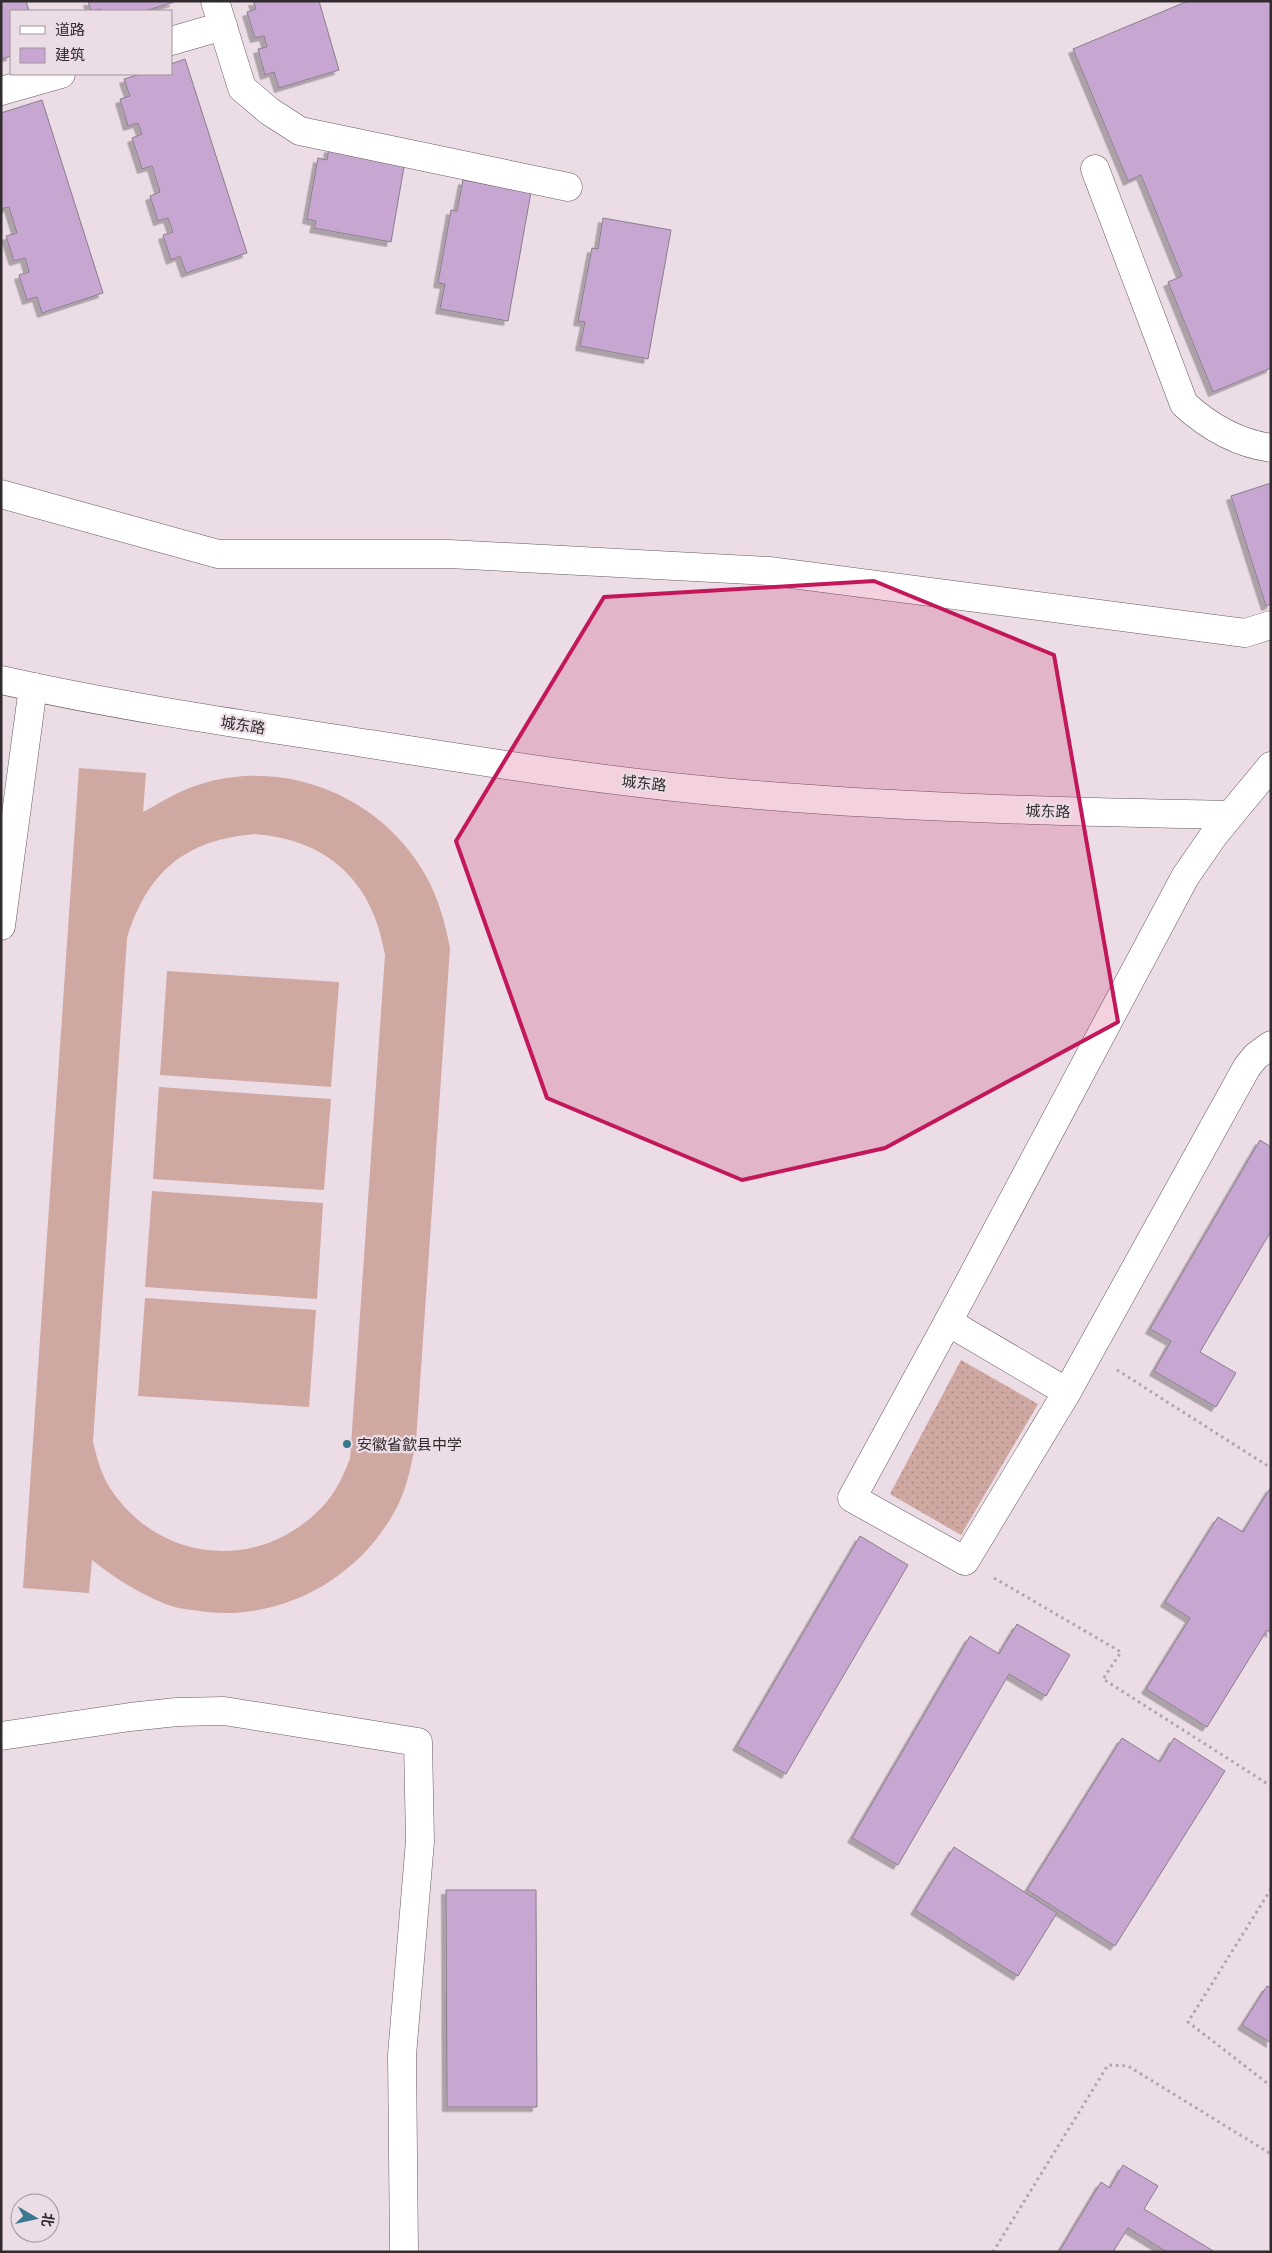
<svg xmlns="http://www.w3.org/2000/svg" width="1272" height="2253" viewBox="0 0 1272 2253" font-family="'IBM Plex Sans','Noto Sans SC',sans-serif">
<defs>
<pattern id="grass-dots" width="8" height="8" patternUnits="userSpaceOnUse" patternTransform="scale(1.25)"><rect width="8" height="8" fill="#cfa8a2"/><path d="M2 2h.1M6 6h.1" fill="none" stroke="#a98984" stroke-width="1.8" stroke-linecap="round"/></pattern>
<filter id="shadow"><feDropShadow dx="-4.5" dy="4.5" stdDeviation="0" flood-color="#0004"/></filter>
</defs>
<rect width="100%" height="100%" fill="#ecdce5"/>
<path fill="url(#grass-dots)" d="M961,1360L1038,1404L961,1535L890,1494Z"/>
<g fill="#cfa8a2" fill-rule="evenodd">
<path d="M79,768L146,773L143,812C162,802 180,790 201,784C281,759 372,793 418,863C436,889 444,918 450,948L416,1441C412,1462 408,1483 399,1503C364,1575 287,1620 207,1612C193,1610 176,1609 163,1603C137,1592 113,1577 92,1560L89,1593L23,1588ZM255,834C329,840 373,882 385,955L350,1459C343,1476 336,1492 323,1506C262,1572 160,1565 110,1488C101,1474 97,1458 93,1442L127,938C148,871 185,840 255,834Z"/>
<path d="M167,971L339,982L331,1087L160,1075Z"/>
<path d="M159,1087L331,1099L324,1190L153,1179Z"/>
<path d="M152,1191L323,1203L317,1299L145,1287Z"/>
<path d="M145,1298L316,1310L309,1407L138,1396Z"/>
</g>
<g fill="#c7a6d2" stroke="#887e8b" filter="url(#shadow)">
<path d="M1,1H26L29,11H11V56L1,59Z"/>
<path d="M88,1H174V2L145,11H100V9L91,11Z"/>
<path d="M253,1H319L339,70L279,88L274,72L265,75L258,49L267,47L264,36L255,38L247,12L256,9Z"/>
<path d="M1188,1H1271V368L1213,392L1168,282L1182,276L1141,175L1128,181L1073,49Z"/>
<path d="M185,59L247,253L186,273L180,256L171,260L163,235L173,232L168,218L158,221L150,196L160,192L152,166L142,169L132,138L142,134L138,123L128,126L120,99L130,96L124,79L141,74H171V64Z"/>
<path d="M42,100L103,293L42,313L37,297L27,300L19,275L29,272L25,258L14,261L6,236L17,233L9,207L1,209V113Z"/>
<path d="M329,148L405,161L391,242L314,228L316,221L307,219L318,158L327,160Z"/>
<path d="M463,180L531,192L508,321L440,309L445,284L438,283L451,210L457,211Z"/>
<path d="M603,218L671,230L648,359L580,346L585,322L578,321L592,248L598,249Z"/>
<path d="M1271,483V604L1266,606L1231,496Z"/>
<path d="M1260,1140L1271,1147V1231L1200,1352L1236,1373L1216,1407L1154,1371L1171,1341L1150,1329Z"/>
<path d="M1271,1487V1633L1267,1630L1207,1727L1146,1689L1190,1618L1165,1602L1218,1517L1243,1532Z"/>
<path d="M860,1536L908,1565L786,1774L737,1746Z"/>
<path d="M1017,1624L1070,1655L1046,1696L1009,1674L898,1865L852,1838L970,1636L999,1654Z"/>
<path d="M1122,1738L1160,1762L1174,1738L1225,1771L1115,1946L1027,1890Z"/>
<path d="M954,1847L1057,1913L1018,1976L915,1910Z"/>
<path d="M446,1890H536L537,2107H447Z"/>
<path d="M1267,1986L1271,1988V2043L1242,2025Z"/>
<path d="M1123,2165L1158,2186L1144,2209L1215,2252H1167L1128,2228L1113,2252H1059L1101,2182L1110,2188Z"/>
</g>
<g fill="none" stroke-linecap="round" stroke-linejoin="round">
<g stroke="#675a62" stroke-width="29">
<g id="minor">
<path d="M215,1L242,88L269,111L300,131L568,187"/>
<path d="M171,41L223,26"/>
<path d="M1,91L61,74"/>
<path d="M1095,169L1184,404C1209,427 1237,443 1271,448"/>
<path d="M1,494L218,554H449L769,571L1245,633L1271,625"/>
<path d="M1,680C112,705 226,722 338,739C478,761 617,784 758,795C915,808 1073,812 1230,815"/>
<path d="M1271,766L1214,835L1185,877L948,1322L852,1498L965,1561L1067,1392L1247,1067L1256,1056L1271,1045"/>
<path d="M1,926L33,687"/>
<path d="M948,1322L1067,1392"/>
<path d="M1,1736L130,1717L177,1712L224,1711L418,1742L420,1841L402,2055L404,2252"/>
</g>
</g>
<g stroke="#b0a3aa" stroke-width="3" stroke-dasharray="2.5 4" stroke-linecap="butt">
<path d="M1117,1370L1271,1468"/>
<path d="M994,1578L1121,1652L1103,1679L1271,1786"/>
<path d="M1271,1889L1188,2022L1271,2086"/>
<path d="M993,2252L1108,2065L1128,2066L1271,2154"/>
</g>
<use href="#minor" stroke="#fff" stroke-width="28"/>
</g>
<path fill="#c2185b" fill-opacity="0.2" stroke="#c2185b" stroke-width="4" stroke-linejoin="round" d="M874,581L1054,655L1118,1022L885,1148L742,1180L547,1098L456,841L604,597Z"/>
<circle fill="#3a788e" stroke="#ecdce5" stroke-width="2" cx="347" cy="1444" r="5"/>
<g text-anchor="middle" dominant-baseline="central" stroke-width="4.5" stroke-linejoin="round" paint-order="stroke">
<g font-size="15" fill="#312b2e" stroke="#ecdce5">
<text transform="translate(243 725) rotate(9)">城东路</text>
<text transform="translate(644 783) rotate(6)">城东路</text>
<text transform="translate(1048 811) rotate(2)">城东路</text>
</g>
<g font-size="15" fill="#312b2e" stroke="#ecdce5" text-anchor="start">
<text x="357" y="1444">安徽省歙县中学</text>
</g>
</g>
<rect width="1272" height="2253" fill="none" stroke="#312b2e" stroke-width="5"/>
<rect x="10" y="10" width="162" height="65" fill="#ecdce5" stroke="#a1959c"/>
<rect x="20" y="26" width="25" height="8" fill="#ffffff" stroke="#a1959c"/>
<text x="55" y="35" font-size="15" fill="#312b2e">道路</text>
<rect x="20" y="48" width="25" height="15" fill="#c7a6d2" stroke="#a1959c"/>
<text x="55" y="60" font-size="15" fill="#312b2e">建筑</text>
<g transform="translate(35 2218) rotate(99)"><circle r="24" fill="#ecdce5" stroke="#a1959c"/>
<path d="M0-4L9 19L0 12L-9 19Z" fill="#3a788e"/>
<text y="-8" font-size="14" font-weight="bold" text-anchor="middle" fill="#312b2e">北</text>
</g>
</svg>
